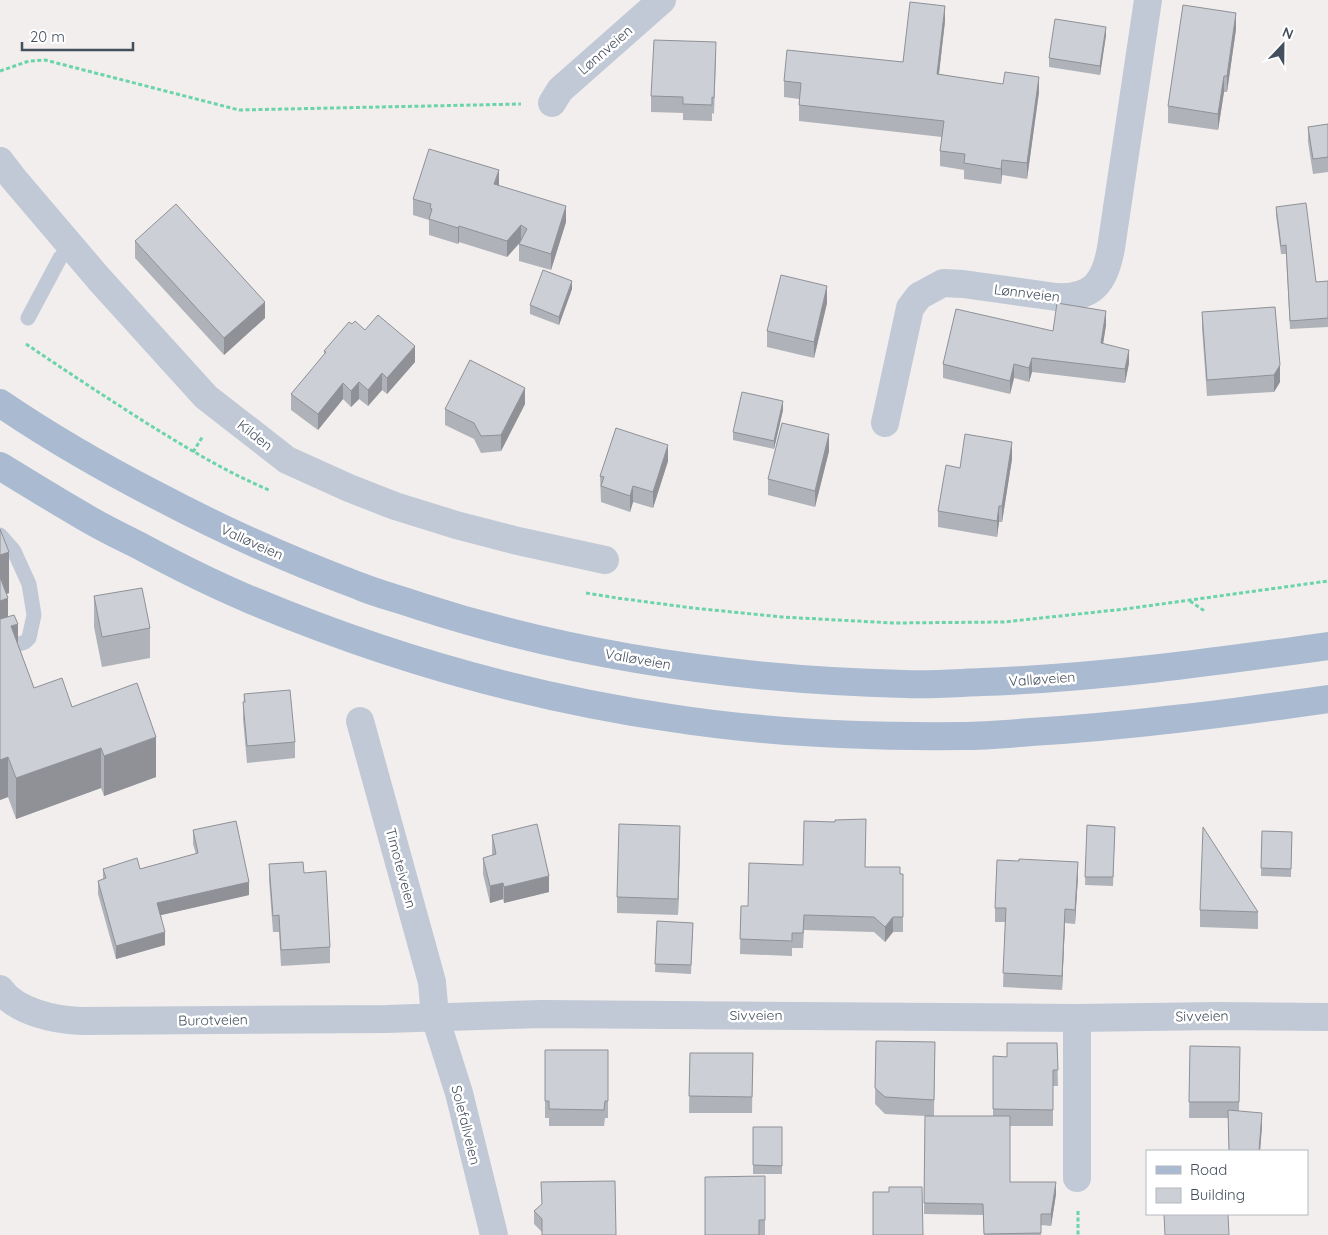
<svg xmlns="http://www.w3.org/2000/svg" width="1328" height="1235" viewBox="0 0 1328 1235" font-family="Quicksand,sans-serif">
<rect width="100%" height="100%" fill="#f1eeed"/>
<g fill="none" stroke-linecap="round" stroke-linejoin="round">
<g stroke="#6cd4aa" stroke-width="3" stroke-dasharray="4 2.5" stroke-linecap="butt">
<path d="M0,71L29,61L45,60L239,110L521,104"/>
<path d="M26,344C66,371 107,398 148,424C187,448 226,472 269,490"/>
<path d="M193,452L203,436"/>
<path d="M586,593L617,598L693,608L782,617L893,623L1004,622L1125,609L1328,581"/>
<path d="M1190,601L1206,612"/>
<path d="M1078,1211V1235"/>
</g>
<g stroke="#c0c9d5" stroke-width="15">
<path d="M28,318L60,258L72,248"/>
<path d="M0,535L14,551L29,584L34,615L29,638L25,642L0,651"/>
</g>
<g stroke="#c0c9d5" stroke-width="28">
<path d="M552,103L560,90L662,0"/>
<path d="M0,161L13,178L99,279L206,397L287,460L349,488L395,506L456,525L518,541L605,560"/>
<path d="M885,423L910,308L919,296L943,283L963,284L1056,297C1093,299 1105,282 1111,248L1148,0"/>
<path d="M360,721L432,982L435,1017L459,1093L494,1235"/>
<path d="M0,989C16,1012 55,1020 81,1021L386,1019L542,1014L1077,1018L1217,1016L1328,1017"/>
<path d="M1077,1018V1178"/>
</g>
<g stroke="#aabad0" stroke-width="28">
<path d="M0,403C50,437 102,467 156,495C222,530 289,560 359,586C378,594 399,599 419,606C576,657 740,680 905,684C931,685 956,683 982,682C1098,678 1213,662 1328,646"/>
<path d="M0,466C28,483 55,500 83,516C101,527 120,536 138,545C175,565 213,584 251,600C385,656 527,697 671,718C767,733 865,737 962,736C985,736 1008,734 1031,732C1131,726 1229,713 1328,699"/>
</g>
</g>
<g fill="#afb2b8">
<path d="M945,21L939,74L1039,92L1027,179L1002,175L1001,184L964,179V170L940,166V151L942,137L799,121V99L784,97V81L903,62Z"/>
<path d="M1236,29L1227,92H1224L1218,130L1168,123V106Z"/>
<path d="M1106,35L1100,75L1049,67V58Z"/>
<path d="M716,59L714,114L712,113V121L683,120V113L651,112V96Z"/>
<path d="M1328,124V172L1313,174L1308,142V127Z"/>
<path d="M499,186L566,222L551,270L519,261V244L507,257L459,242L458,244L429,235V220L413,215V199Z"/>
<path d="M1276,207L1316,282L1328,281V327L1290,329L1286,254H1281L1276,215Z"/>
<path d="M135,241L265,318L224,355L135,258Z"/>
<path d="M572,289L559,325L530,314V305Z"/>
<path d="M827,303L814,358L767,347V331Z"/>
<path d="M1275,307L1280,382L1274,392L1207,396L1202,328V312Z"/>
<path d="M352,324L365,330L415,362L387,394L382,390L368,406L359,399L351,407L343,399L318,430L291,410V394L324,355V351Z"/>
<path d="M1106,325L1103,343L1129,363L1125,383L1032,372L1029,382L1014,378L1010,394L943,378V364L1053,331Z"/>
<path d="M525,404L501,451L481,453L474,439L445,425V409Z"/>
<path d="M783,410L774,449L733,440V432Z"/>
<path d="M829,451L815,507L768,495V479Z"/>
<path d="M1012,459L1002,522H999L997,537L938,527V511L960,468Z"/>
<path d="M668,461L653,508L633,502L630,512L601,502L600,476Z"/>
<path d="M0,529L9,593L6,594L8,617L34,688L72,707L156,777L104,796L101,788L16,819L8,797L0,800Z"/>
<path d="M94,596L150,628V658L102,667L94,627Z"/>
<path d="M244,694L295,742V758L247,763L243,719Z"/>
<path d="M1087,825L1115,827L1113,886L1085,885Z"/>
<path d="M193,830L249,895L161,915L165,945L116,959L98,894V881L103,879V869H140L196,854L193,844Z"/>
<path d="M1262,831L1292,832L1291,877L1261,876Z"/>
<path d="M492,835L549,892L504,903L503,899L490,903L483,874V858L492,855Z"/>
<path d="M680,842L678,915L617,913V897Z"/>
<path d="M269,864L304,873L330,947V963L281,966L279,932H273L269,880Z"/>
<path d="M865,867L903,874V932H893L885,942L874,932L804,930L803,948H792V956L740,954L741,906H748Z"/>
<path d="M1078,876L1075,924L1065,923L1062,990L1003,987L1005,922H995V908Z"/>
<path d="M1200,910L1258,912V929L1200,927Z"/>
<path d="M657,921L693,923L691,974L655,972Z"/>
<path d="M876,1041L935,1042L934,1116H993V1056L1007,1057L1057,1043L1058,1086H1053V1126H1010V1182L1056,1194L1051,1226L1041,1225V1235H984L983,1215L924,1214L925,1116L885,1114L875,1104Z"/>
<path d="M1190,1046L1240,1047L1239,1111L1262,1126L1260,1151H1229L1228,1118H1189Z"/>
<path d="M608,1050V1118H605L604,1126H549V1118H545V1101Z"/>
<path d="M690,1053H753L752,1113H689Z"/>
<rect x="753" y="1127" width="29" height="47"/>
<path d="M765,1176V1235H705Z"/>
<path d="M534,1211L616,1235L542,1232L534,1224Z"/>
</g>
<g fill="#8f9196">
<path d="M945,6V21L937,90V74Z"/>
<path d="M1236,13V29L1227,92V76Z"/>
<path d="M1106,27V35L1100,75V66Z"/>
<path d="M1224,76V92L1218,130V114Z"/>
<path d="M1039,77V92L1027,179V163Z"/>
<path d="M1002,160V175L1001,184V169Z"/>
<path d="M499,170V187L494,184Z"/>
<path d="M566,206V222L551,270V254Z"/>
<path d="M521,225V241L507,257V241Z"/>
<path d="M459,226V242L458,244V228Z"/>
<path d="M572,281V289L559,325V317Z"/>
<path d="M827,286V303L814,358V342Z"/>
<path d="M265,302V318L224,355V338Z"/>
<path d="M1106,311V325L1101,357V343Z"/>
<path d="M415,346V362L387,394V378Z"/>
<path d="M1129,350V363L1125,383V369Z"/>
<path d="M1032,358V372L1029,382V368Z"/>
<path d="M1014,364V378L1010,394V381Z"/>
<path d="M1280,365V382L1274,392V375Z"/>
<path d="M382,373V390L368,406V390Z"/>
<path d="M359,382V399L351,407V391Z"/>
<path d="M343,383V399L318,430V414Z"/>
<path d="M525,388V404L501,451V435Z"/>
<path d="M783,401V410L774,449V441Z"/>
<path d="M829,434V451L815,507V491Z"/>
<path d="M1012,442V459L1002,522V506Z"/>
<path d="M668,445V461L653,508V492Z"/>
<path d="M633,486V502L630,512V496Z"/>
<path d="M999,506V522L997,537V521Z"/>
<path d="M9,552V593L0,596V555Z"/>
<path d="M8,598V638L0,642V601Z"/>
<path d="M18,624V664L11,626Z"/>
<path d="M156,737V777L104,796V756Z"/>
<path d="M101,748V788L16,819V778Z"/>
<path d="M8,757V797L0,800V760Z"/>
<path d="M680,826V842L678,915V899Z"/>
<path d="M1078,862V876L1075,924V910Z"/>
<path d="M549,876V892L504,903V887Z"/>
<path d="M249,882V895L157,916V903Z"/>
<path d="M503,883V899L490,903V886Z"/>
<path d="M1065,909V923L1062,990V976Z"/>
<path d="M893,917V932L885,942V927Z"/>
<path d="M165,932V945L116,959V946Z"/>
<path d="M1262,1113V1126L1260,1151H1259Z"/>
<path d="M1056,1182V1194L1051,1226V1214Z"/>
</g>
<g fill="#cccfd6" stroke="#8f9196">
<path d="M910,2L945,6L937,74L1003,84L1005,72L1039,77L1027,163L1002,160L1001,169L964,163L965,154L940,151L944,121L799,105L801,83L784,81L787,50L903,62Z"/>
<path d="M1183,5L1236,13L1227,76H1224L1218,114L1168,106Z"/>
<path d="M1055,19L1106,27L1100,66L1049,58Z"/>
<path d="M654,40L716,42L714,98L712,97V105L683,104V97L651,96Z"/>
<path d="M1328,124V157L1313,159L1308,127Z"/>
<path d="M429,149L499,170L494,184L566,206L551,254L519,244L527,229L521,225L507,241L459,226L458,228L429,219L432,209L430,208L431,204L413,199Z"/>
<path d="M1306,203L1316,282L1328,281V318L1290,321L1286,245L1281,246L1276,207Z"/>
<path d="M176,204L265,302L224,338L135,241Z"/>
<path d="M543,270L572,281L559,317L530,305Z"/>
<path d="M781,275L827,286L814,342L767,331Z"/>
<path d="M1057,303L1106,311L1101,343L1129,350L1125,369L1032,358L1029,368L1014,364L1010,381L943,364L956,309L1053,331Z"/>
<path d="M1275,307L1280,365L1274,375L1207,380L1202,312Z"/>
<path d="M378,315L415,346L387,378L382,373L368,390L359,382L351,391L343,383L318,414L291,394L326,352L324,351L349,322L352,324L355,321L365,330Z"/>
<path d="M470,360L525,388L501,435L481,436L474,423L445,409Z"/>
<path d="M742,392L783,401L774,441L733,432Z"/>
<path d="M782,423L829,434L815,491L768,479Z"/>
<path d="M616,428L668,445L653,492L633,486L630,496L601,486L604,477L600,476Z"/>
<path d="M965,434L1012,442L1002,506H999L997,521L938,511L946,465L960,468Z"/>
<path d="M0,529L9,552L0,555Z"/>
<path d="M0,577L8,598L0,601Z"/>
<path d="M142,588L150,628L102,637L94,596Z"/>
<path d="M14,615L18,624L11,626L34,688L62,678L72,707L137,683L156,737L104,756L101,748L16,778L8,757L0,760V619Z"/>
<path d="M290,690L295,742L247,746L243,702H245L244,694Z"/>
<path d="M866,819L865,867H900V874H903V917H893L885,927L874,917L804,915L803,933H792V941L740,939L741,906H748L749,863L803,865L804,821L835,822V820Z"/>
<path d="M236,821L249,882L157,903L165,932L116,946L98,881L106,878L103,869L137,858L140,869L198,853L193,830Z"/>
<path d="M537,824L549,876L504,887L503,883L490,886L483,858L496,854L492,835Z"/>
<path d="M619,824L680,826L678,899L617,897Z"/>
<path d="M1087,825L1115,827L1113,877H1085Z"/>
<path d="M1203,827L1258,912L1200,910Z"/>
<path d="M1262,831L1292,832L1291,869L1261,868Z"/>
<path d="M1019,859L1078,862L1075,910L1065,909L1062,976L1003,973L1006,908H995L997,860L1019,861Z"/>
<path d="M303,862L304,873L326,871L330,947L281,950L279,915L273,916L269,864Z"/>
<path d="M657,921L693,923L691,965L655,964Z"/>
<path d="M876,1041L935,1042L934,1100L885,1097L875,1088Z"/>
<path d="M1007,1043H1057L1058,1070H1053V1110L993,1109V1056L1007,1057Z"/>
<path d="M1190,1046L1240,1047L1239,1102H1189Z"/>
<path d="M545,1050H608V1101H605L604,1110L549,1109V1101H545Z"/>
<path d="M690,1053H753L752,1097L689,1096Z"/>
<path d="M1228,1110L1262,1113L1259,1151H1229Z"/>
<path d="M925,1116H1010V1182H1056L1051,1214H1041V1233L984,1234L983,1204L924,1203Z"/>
<path d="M753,1127H782V1166L753,1165Z"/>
<path d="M765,1176V1220H759V1235H705V1177Z"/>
<path d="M615,1181L616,1235H542V1219L534,1211L542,1204L541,1182Z"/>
<path d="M889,1187H922L923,1235H873V1192H889Z"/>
<path d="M1164,1214H1228L1229,1235H1165Z"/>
</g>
<g text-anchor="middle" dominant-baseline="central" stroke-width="5" stroke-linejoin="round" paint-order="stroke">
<g font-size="14" fill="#444f5d" stroke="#fff">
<text transform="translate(605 50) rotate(-41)">Lønnveien</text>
<text transform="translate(1027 293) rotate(7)">Lønnveien</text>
<text transform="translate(255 435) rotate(38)">Kilden</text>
<text transform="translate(252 542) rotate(24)">Valløveien</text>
<text transform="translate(638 659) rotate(10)">Valløveien</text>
<text transform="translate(1042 679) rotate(-4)">Valløveien</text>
<text transform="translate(401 868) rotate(75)">Timoteiveien</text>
<text x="756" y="1015">Sivveien</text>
<text transform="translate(1202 1016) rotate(-1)">Sivveien</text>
<text transform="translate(213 1020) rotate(-1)">Burotveien</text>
<text transform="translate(466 1125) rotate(76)">Solefallveien</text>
</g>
</g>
<rect x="1146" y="1150" width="162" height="65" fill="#ffffff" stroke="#b4b9be"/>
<rect x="1156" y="1166" width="25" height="8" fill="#aabad0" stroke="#b4b9be"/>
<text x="1190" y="1175" font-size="15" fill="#444f5d">Road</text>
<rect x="1156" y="1188" width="25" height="15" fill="#cccfd6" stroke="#b4b9be"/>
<text x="1190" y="1200" font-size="15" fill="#444f5d">Building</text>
<g transform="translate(1283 45) rotate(22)" stroke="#ffffff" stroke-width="4" paint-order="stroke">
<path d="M0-4L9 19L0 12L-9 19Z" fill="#444f5d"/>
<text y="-8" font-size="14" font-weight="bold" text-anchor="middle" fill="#444f5d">N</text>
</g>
<path d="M22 42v8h111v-8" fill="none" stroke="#444f5d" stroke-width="2.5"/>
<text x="30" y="42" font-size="15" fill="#444f5d" stroke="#ffffff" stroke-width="4" paint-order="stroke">20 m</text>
</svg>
